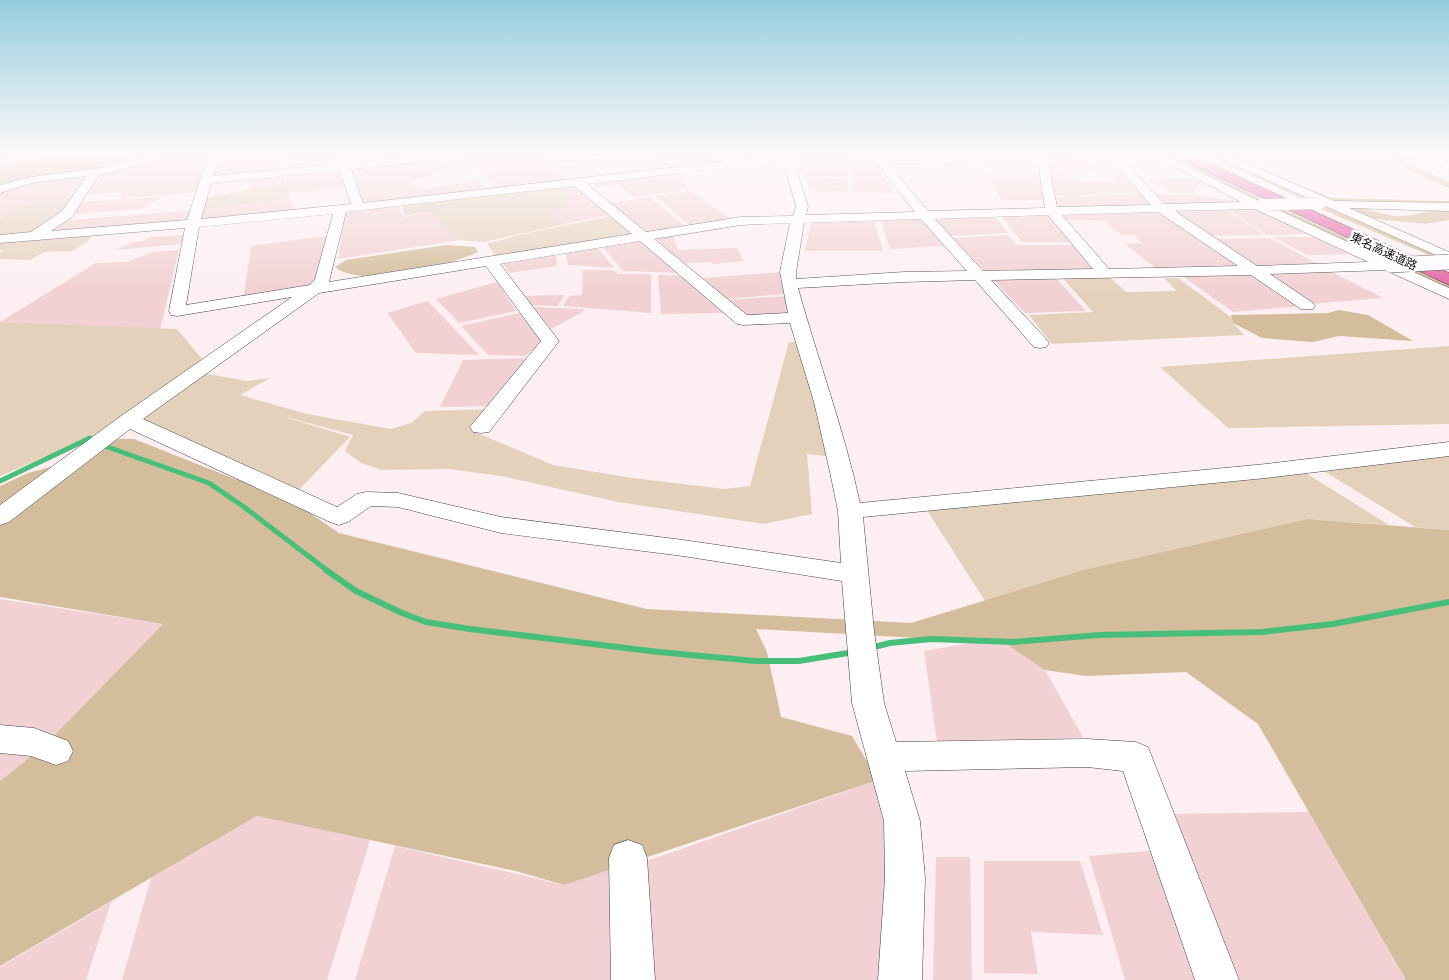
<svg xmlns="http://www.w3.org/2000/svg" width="1449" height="980" viewBox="0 0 1449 980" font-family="'IBM Plex Serif','Noto Sans JP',serif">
<rect width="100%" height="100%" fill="#fdeff1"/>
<g fill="#f1d1d3">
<path d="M158,156H208L203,192L118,198L123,192L83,195L76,200L25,205L0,218V187Z"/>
<path d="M305,156H341L343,167L284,173L288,157Z"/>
<path d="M462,156H543L565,180L497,188L484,176L504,172L483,175Z"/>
<path d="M672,156H713L722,164L666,169L654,157Z"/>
<path d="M819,156H845L855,161L874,160L879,167L800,163L797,158Z"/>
<path d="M1040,156H1072L1101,169L1051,173L1047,162Z"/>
<path d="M284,158L280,173L207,180L211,164Z"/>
<path d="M435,159L439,165L459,162L466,167L432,172L434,176L408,181L419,190L465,183L464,181L476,179L487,189L364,205L347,167Z"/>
<path d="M800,164L849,167L848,177L803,176Z"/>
<path d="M853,167L878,168L896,193L852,192Z"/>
<path d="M340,168L345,187L289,193L286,174Z"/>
<path d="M679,171L689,190L635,197L617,185L597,187L588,181Z"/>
<path d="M1063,173L1080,182H1115L1113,175L1125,174L1142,193L1055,196L1051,174Z"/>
<path d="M283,174L285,182L252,189L247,180L210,185L211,181Z"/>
<path d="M1040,174L1044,200H1001L988,175Z"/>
<path d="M804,177L848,179V192L810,190Z"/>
<path d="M1193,178L1201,182L1193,194L1175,193L1153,180Z"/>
<path d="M575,183L613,214L565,224L547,211L570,207L558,185Z"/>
<path d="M691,191L733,220L692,227L655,196Z"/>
<path d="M1143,194L1156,207L1057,210L1055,197Z"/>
<path d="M1153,194L1192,195L1237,201L1243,204L1164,207Z"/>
<path d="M161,197L142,209L69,214L79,202Z"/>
<path d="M650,197L687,228L648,234L610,203Z"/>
<path d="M291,199L296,214L198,222L202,209Z"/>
<path d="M397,206L405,217L429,212L460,240L338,259L346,212Z"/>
<path d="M1254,207L1306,234L1267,235L1225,208Z"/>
<path d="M1223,208L1264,235L1207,236L1167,210Z"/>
<path d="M195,210L188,223L40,234L59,221Z"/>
<path d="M1161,210L1246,268L1157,269L1125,244L1142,243L1134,235H1121L1105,221L1066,219L1060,214Z"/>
<path d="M1048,214L1073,242H1022L1001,216Z"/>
<path d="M995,217L1008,233L951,236L935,218Z"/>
<path d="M922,218L946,246L890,249L881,221Z"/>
<path d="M874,221L883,251H805L811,223Z"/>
<path d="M672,234L678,250L737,248L744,261L714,264L711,262L684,263L654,238Z"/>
<path d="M185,235L181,244L116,250L132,242L144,241L150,237Z"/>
<path d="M334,235L314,290L243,301L251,246Z"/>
<path d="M1008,235L1017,245H1074L1100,273L1052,274L1086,311L1025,313L953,238Z"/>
<path d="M1273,237H1313L1348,254L1307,255Z"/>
<path d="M1270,238L1321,266L1255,268L1210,239Z"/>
<path d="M641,240L680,273L623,271L603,247Z"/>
<path d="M598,248L614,268L568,265L565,252Z"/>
<path d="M179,250L160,330L0,322L96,263L128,262L153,252Z"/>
<path d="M556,253L557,266L509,273L502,263Z"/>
<path d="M583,270H613L618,274H651V313L563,306L569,296L582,295Z"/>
<path d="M1330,271L1383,298L1311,304L1263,273Z"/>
<path d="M780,272L784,294L726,299L703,278Z"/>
<path d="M1252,273L1302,306L1233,312L1181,275Z"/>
<path d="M658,275L684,276L725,313L661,314Z"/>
<path d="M497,282L516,311L459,323L436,299Z"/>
<path d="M564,295L558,306L529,305L523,296Z"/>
<path d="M786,296L791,316L745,317L726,300Z"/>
<path d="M428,301L479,355L416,353L387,313Z"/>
<path d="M534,307L584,309L583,312L551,329Z"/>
<path d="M519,313L544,342L525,356L488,355L461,326Z"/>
<path d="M530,358L491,406L440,407L463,360Z"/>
<path d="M0,599L163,624L44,746L0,781Z"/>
<path d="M982,641L1019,642L1045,670L1083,737L939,756L924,651Z"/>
<path d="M878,780L887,816L888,980H650L644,862Z"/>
<path d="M1309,812L1406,980H1226L1170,814Z"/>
<path d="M257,816L370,840L327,980H122L151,878Z"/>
<path d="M395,846L564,885L628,858L633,980H355Z"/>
<path d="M1169,849L1210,980H1125L1089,856Z"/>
<path d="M936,857H970L972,980H933Z"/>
<path d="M984,861H1080L1103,935L1031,932L1038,974L984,973Z"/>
<path d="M111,902L86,980H0V967Z"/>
</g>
<g fill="#e4d1bc">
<path d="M288,182L289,199L203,209L206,198Z"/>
<path d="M559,186L570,207L548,211L565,224L483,242L460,240L429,212L405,216L402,205Z"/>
<path d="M76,200L37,234L97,231L87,242L72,251L45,252L29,260L0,259V253L3,250H0V218L25,205Z"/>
<path d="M618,215L634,236L497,258L487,244L527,233Z"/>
<path d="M1059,274L1107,275L1126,292L1177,291L1164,278H1178L1232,318L1233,323L1244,335L1052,344L1029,315L1093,312Z"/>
<path d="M0,322L177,329L203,360L90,438L0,476Z"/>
<path d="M789,342H796L833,457L807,454L812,514L764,524L618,502L501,476L449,469L382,470L361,463L345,451L353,435L279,415L350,437L293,496L128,420L196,372L248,381L270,378L240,395L307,414L391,429L411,423L425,411L495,409L475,432L553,465L633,478L724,489L750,486Z"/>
<path d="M1449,346V424L1228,428L1160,367Z"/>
<path d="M1449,449V530L1415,527L1314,465Z"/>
<path d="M1296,467L1389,525L1308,519L985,601L923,504Z"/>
</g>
<g fill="#d3bd9d">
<path d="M0,156H165L104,171L0,188Z"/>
<path d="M1159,156H1178L1257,197L1449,285V292Z"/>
<path d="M1210,156H1238L1275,176L1281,177L1331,198L1449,201V204L1350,203C1367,209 1386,217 1403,216C1421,215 1431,207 1449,211V220L1426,224L1377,219L1343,207L1308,202Z"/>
<path d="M1390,156H1417L1431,162H1415L1412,165L1449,182V188L1401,166L1402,162Z"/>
<path d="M1325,204L1449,258L1433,257L1312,205Z"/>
<path d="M446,245L475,247L478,252C448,266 362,289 335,267L346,260Z"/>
<path d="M1339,310L1368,315L1413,341L1339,336L1313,342L1262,338L1233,323L1231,315L1328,313Z"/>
<path d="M114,439H134L235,479L269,485L339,533L647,609L911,623L1084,570L1308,519L1449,530V980H1406L1258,724L1186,672L1086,676L1045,670L1002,641H970L756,629L767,652L781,717L852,736L878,780L564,885L516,871L257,816L0,966V781L44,746L163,624L0,597V486L28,473L54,466Z"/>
</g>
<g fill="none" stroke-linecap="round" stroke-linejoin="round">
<g stroke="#47bf7b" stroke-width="5">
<path d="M102,445L209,483L244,507L328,571"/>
<path d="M0,481L90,438L94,441"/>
</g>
<g stroke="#47bf7b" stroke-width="6">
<path d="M326,570L356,591L402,613L426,622L470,629L659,652L755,661H799L854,652"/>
<path d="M870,648L890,643L931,639L1014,642L1099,635L1262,632L1333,624L1449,602"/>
</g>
<g stroke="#404040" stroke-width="1">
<g id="minor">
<path d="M15,156H35L34,158L0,165V159Z"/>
<path d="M147,156H163L162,158L98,176L72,217L51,231L187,220L208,156H218L213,176L338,164L336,156H346L349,163L422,156H458L453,159L351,169L363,203L773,156H804L803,158L793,160L808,206L806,215L915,212L871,156L943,158L942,156H953L957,161L952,164L888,163L928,211L1045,208L1038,163L1031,156H1042L1048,162L1057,207L1151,205L1108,156H1119L1164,204L1241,202L1154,156H1167L1259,201L1266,202L1268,205L1389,261L1396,262L1398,265L1449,288V299L1385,270L1270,274L1313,303L1315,306L1313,309H1301L1251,275L991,280L1046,339L1049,343L1046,347L1040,348L1034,347L975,280L904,282L798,288C818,360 844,430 860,503L1266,464L1449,442V456L1266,478L863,517L874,631L884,703L896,742L1087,739L1136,742L1148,747L1239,980H1195L1123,771L1087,767L905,771L920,821L925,878L922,980H878L885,878L884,821L852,703L842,581L683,556L501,533L398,507L371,506L348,522L339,525L330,522L130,429L9,522L0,525V505L121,416L292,297L177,316L171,315L169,311L185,228L0,243V235L31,232L62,211L87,176L32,183L0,193V185L31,177L107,167ZM783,161L796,206L793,216L741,217L646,232L587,184ZM340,170L351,204L201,219L211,183ZM574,186L632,234L329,282L346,212ZM1255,209L1368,262L1257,266L1175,211ZM1158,212L1238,266L1109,269L1062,215ZM333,214L315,279L310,285L186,305L199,227ZM1048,215L1093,269L983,271L935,219ZM921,219L967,271L904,272L796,279V272L804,223ZM790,223L780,272L788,313L747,315L654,239L741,225ZM640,241L737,324L743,325L790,323L814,402L830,472L838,511L841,563L683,540L501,517L398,493L366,492L357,494L337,507L143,419L319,293L486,266L541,341L470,427L473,432L481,433L489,432L559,341L500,264Z"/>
<path d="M550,156H611L606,159L546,161L545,159L546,157Z"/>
<path d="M967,156H978L982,161L977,164L973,163Z"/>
<path d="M1217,156H1230L1334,201L1449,203V211L1349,208L1449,252V261L1218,158Z"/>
<path d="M1419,156H1433L1449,162V169L1420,158Z"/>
<path d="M0,725L34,728L68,741L73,751L68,761L56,765L31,756L0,753Z"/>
<path d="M628,840L642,845L647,858L655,980H611L609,858L614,845Z"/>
</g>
</g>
<g stroke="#1e1e1e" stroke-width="1">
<path id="highway" d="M1178,156H1193L1449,273V285L1180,159Z"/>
</g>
<use href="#minor" fill="#fff" fill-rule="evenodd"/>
<use href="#highway" fill="#e565a6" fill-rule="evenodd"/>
<g stroke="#404040" stroke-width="12" stroke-linecap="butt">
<path id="minor-bridge-far1" d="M1262,205L1320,203"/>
</g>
<g stroke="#404040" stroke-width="16" stroke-linecap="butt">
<path id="minor-bridge" d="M1391,265L1449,262"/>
</g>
<use href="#minor-bridge-far1" stroke="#fff" stroke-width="12"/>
<use href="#minor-bridge" stroke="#fff" stroke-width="15"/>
</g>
<linearGradient id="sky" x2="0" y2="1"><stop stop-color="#95ccde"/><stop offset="0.53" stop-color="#fef8f9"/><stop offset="1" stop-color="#fef8f9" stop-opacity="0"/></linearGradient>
<rect width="1449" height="293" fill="url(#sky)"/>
<g text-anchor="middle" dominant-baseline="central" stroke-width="5" stroke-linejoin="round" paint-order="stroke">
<g font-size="12" fill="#0d0d0d" stroke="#fff">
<text transform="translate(1384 251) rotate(25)">東名高速道路</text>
</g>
</g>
</svg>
